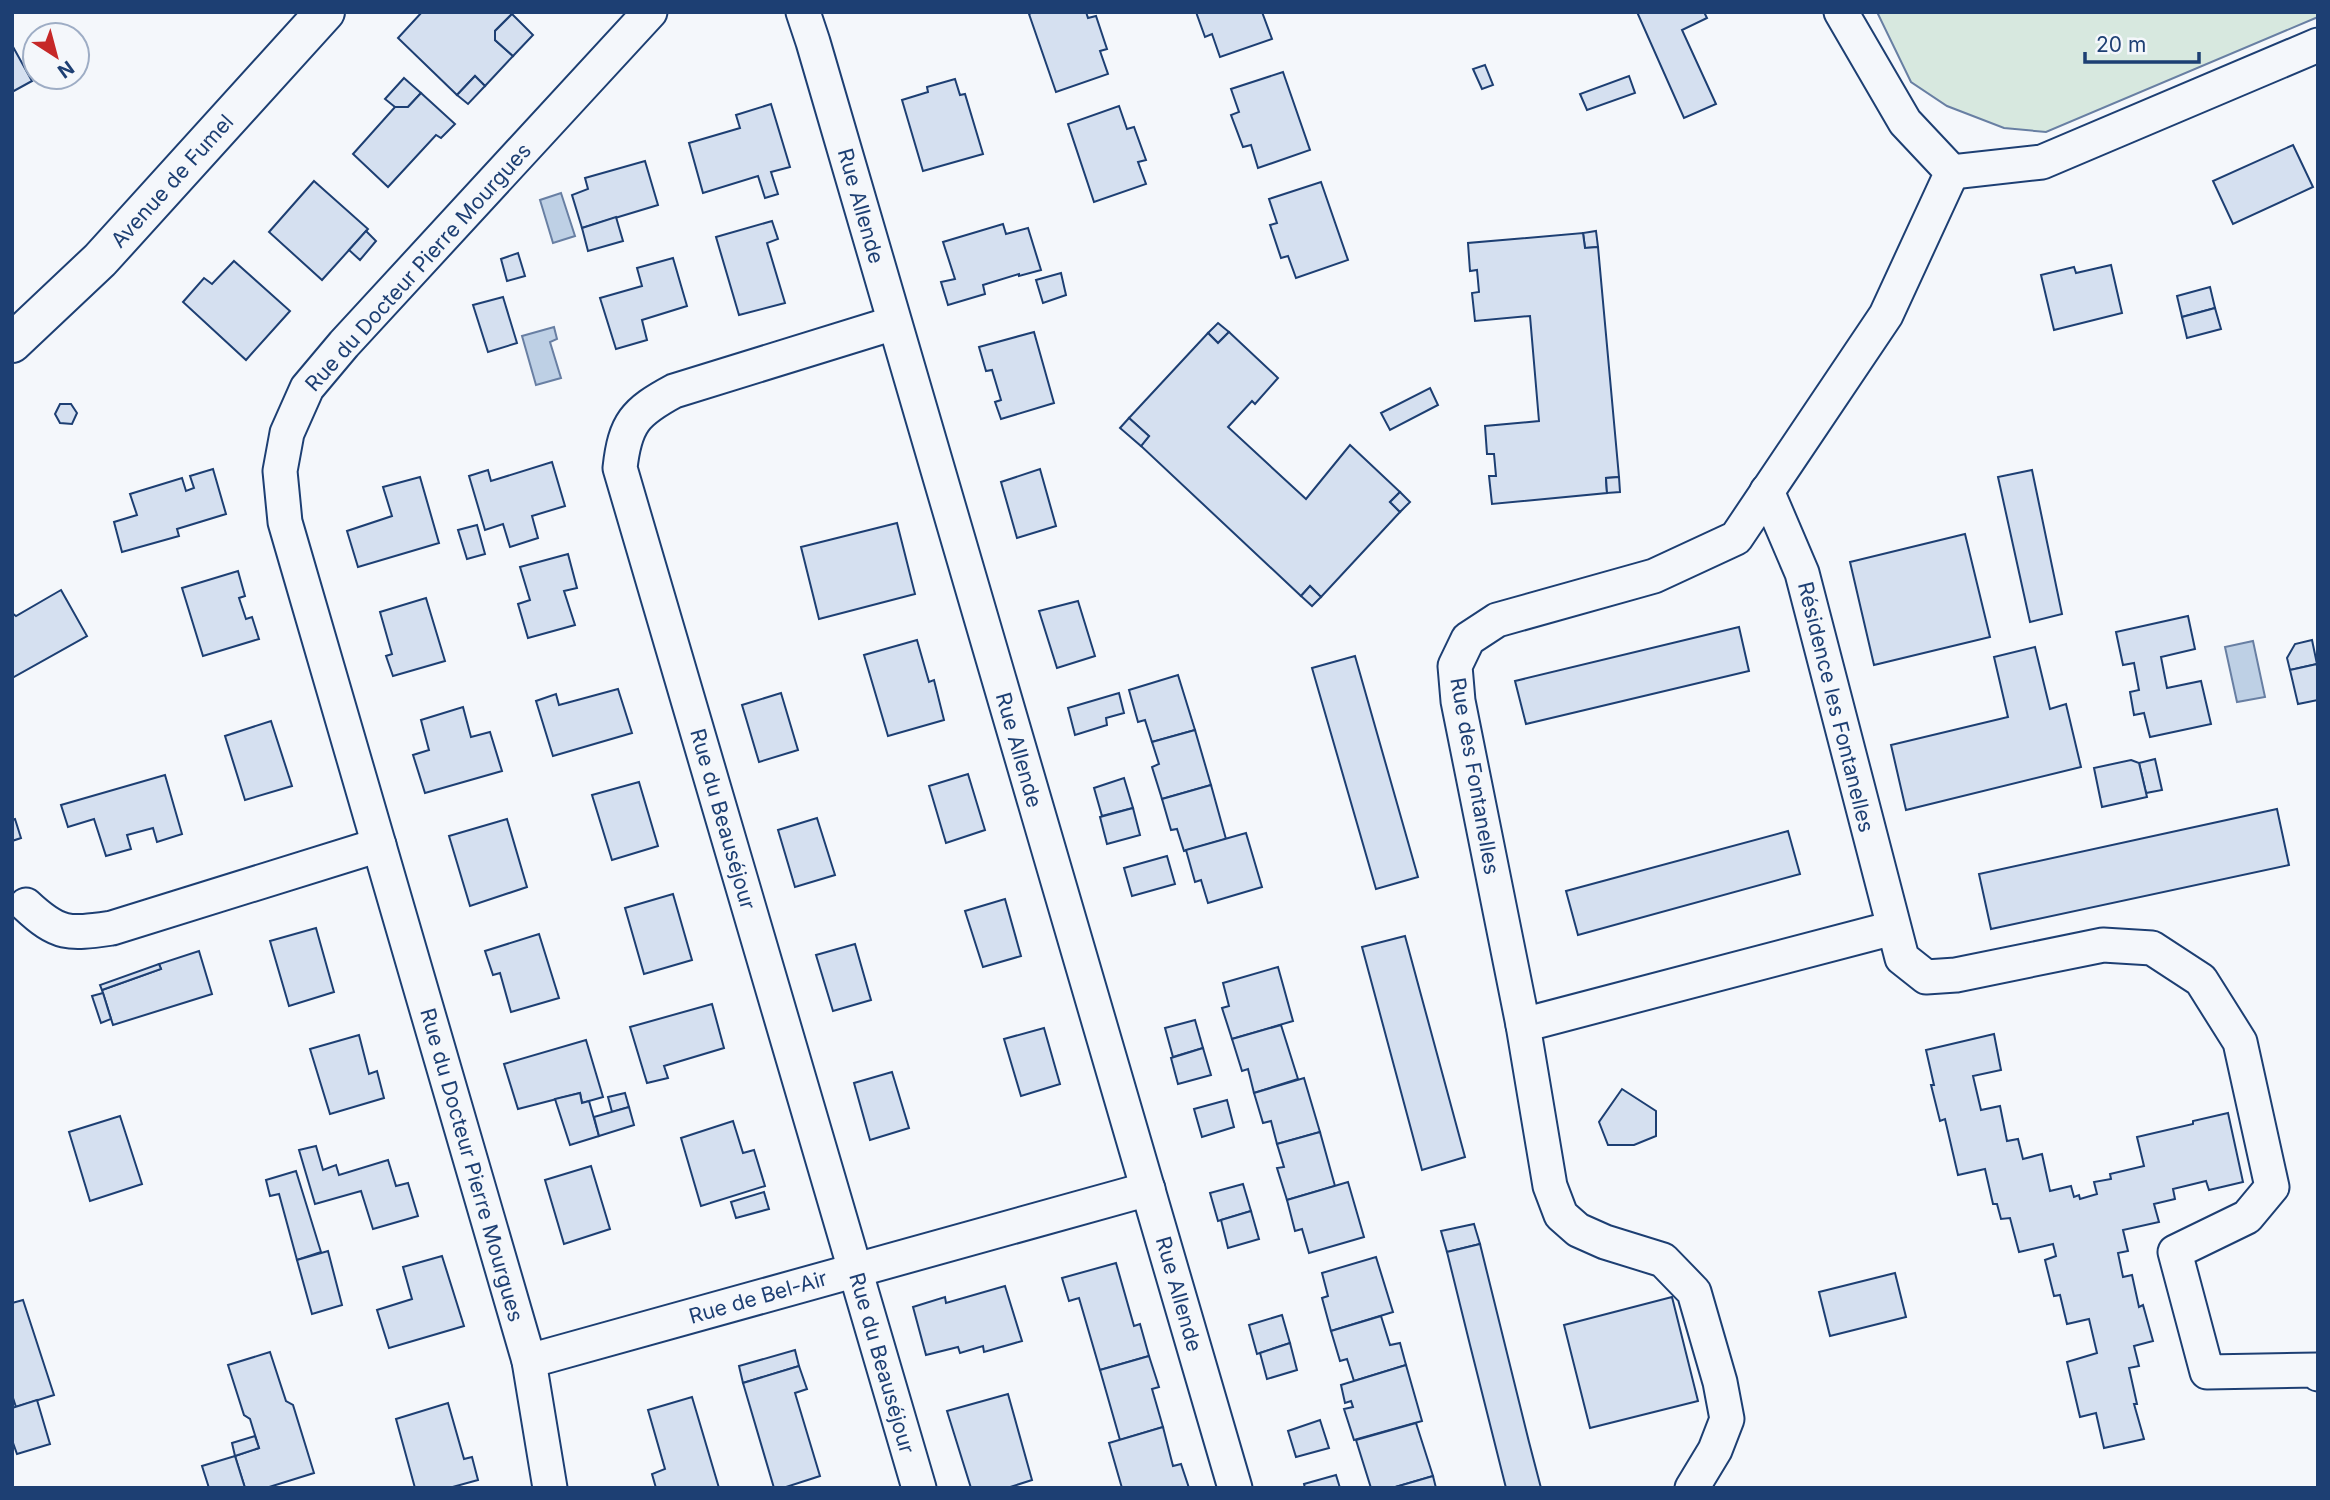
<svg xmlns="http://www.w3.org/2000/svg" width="2330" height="1500" viewBox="0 0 2330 1500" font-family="Inter,sans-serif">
<rect width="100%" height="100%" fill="#f4f7fb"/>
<path fill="#d7e8df" stroke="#687fa3" stroke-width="2" d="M1877,12H2318V17L2046,132L2004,128L1947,106L1911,82Z"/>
<g fill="#bed0e5" stroke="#687fa3" stroke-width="2">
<path d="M561,193L575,236L553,243L540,200Z"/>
<path d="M554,327L557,339L550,342L561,378L536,385L522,336Z"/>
<path d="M2253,641L2265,697L2237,702L2225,647Z"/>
</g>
<g fill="#d5e0f0" stroke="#1d3f73" stroke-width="2">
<path d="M422,12H510L512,14L495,31V40L513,56L485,86L475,76L457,95L398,38Z"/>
<path d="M1033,12H1086L1088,18L1096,16L1107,49L1100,51L1108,74L1056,92L1029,14Z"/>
<path d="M1196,12H1262L1272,39L1220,57L1212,34L1205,37Z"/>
<path d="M1637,12H1704L1707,18L1682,30L1716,104L1684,118Z"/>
<path d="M512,14L533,35L513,56L495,40V31Z"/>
<path d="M12,45L32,81L12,92Z"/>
<path d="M1485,65L1493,85L1482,89L1473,69Z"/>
<path d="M1283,72L1310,150L1258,168L1251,145L1243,147L1231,115L1239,112L1231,89Z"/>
<path d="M475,76L485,86L468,104L457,95Z"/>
<path d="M1629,76L1635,93L1587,110L1580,94Z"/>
<path d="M404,78L421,93L408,107H395L385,99Z"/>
<path d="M955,79L960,95L965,94L983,154L923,171L902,100L928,92L927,87Z"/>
<path d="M421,93L455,124L441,138L436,135L388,187L353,154L395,107H408Z"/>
<path d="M771,104L790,167L771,172L778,194L765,198L758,176L703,193L689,143L740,128L736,115Z"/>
<path d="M1119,106L1127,129L1134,127L1146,160L1138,162L1146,184L1094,202L1068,124Z"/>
<path d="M2293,145L2313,187L2233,224L2213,181Z"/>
<path d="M645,161L658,205L582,228L572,195L588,189L585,178Z"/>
<path d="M314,181L368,229L322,280L269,232Z"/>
<path d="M1321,182L1348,260L1296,278L1288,256L1281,258L1270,225L1277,223L1269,199Z"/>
<path d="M616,217L623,241L588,251L582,228Z"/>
<path d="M772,221L778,239L767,243L785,303L739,315L716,237Z"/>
<path d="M1003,224L1006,234L1028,228L1041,270L1019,276V274L983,285L985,294L948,305L941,282L955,279L943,242Z"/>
<path d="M366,231L376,241L360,260L349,250Z"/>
<path d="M1596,231L1598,247L1585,248L1583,233Z"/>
<path d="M1583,233L1585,248L1598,247L1619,477L1606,478L1607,493L1492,504L1489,476H1496L1494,454H1487L1485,426L1539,421L1530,316L1475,321L1472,293L1479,292L1477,270L1470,271L1468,243Z"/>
<path d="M518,253L525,276L507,281L501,259Z"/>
<path d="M673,258L687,306L642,320L647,340L616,349L600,298L642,286L637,268Z"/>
<path d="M234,261L290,311L246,360L183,302L204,278L212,284Z"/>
<path d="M2111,265L2122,313L2054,330L2041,275L2074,267L2076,273Z"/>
<path d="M1061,273L1066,295L1043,303L1036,280Z"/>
<path d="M2210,287L2215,308L2182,317L2177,296Z"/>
<path d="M503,297L517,343L488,352L473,305Z"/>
<path d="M2215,308L2221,329L2187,338L2182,317Z"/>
<path d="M1218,323L1229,332L1218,343L1208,333Z"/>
<path d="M1034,332L1054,403L1001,419L995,402L1001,400L992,370L986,371L979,347Z"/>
<path d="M1229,332L1278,378L1255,404L1252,401L1228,427L1306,499L1350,445L1400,492L1390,502L1400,512L1321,597L1310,586L1301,596L1141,446L1149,436L1129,418L1208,333L1218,343Z"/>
<path d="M1430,388L1438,405L1390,430L1381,413Z"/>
<path d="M60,404H71L77,413L72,424L60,423L55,414Z"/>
<path d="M1129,418L1149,436L1141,446L1120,428Z"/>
<path d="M552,462L565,506L532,516L538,538L510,547L503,524L485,530L469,476L488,470L491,481Z"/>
<path d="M213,469L226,514L177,529L179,536L122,552L114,522L137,515L130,494L182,478L186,491L194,488L190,476Z"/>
<path d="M1040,469L1056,526L1017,538L1001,482Z"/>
<path d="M2032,470L2062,614L2030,622L1998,477Z"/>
<path d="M420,477L439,543L358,567L347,531L392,516L383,487Z"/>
<path d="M1619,477L1620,492L1607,493L1606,478Z"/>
<path d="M1400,492L1410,502L1400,512L1390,502Z"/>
<path d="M897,523L915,594L819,619L801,547Z"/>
<path d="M477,525L485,554L467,559L458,530Z"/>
<path d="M1965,534L1990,637L1874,665L1850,562Z"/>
<path d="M568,554L577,588L564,591L575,625L528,638L518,604L530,600L520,567Z"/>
<path d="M238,571L245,596L239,598L246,619L252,617L259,639L203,656L182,588Z"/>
<path d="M1310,586L1321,597L1312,606L1301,596Z"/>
<path d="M61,590L87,636L12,678V613L16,616Z"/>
<path d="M426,598L445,661L393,676L386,656L392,654L380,612Z"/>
<path d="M1078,601L1095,656L1057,668L1039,611Z"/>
<path d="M2188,616L2195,649L2161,657L2167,688L2201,681L2211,724L2150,737L2144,713L2134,715L2130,692L2139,690L2134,663L2123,665L2116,632Z"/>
<path d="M1739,627L1749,671L1526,724L1515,681Z"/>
<path d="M917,640L929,682L934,680L944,720L888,736L864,655Z"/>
<path d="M2312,640L2317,664L2290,670L2287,658L2295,644Z"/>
<path d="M2035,647L2050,709L2066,704L2081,767L1906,810L1891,745L2008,717L1994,657Z"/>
<path d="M1355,656L1418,877L1376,889L1312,668Z"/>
<path d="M2317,664L2318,700L2298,704L2290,670Z"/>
<path d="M1178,675L1195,730L1152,742L1145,720L1138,722L1129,690Z"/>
<path d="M618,689L632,733L553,756L536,701L556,694L559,705Z"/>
<path d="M781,693L798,750L759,762L742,705Z"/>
<path d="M1119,693L1124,713L1106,718L1107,725L1075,735L1068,708Z"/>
<path d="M463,707L471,737L490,732L502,771L425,793L413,755L429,750L421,720Z"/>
<path d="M271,721L292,786L245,800L225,736Z"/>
<path d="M1195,730L1211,785L1162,799L1152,767L1159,764L1152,742Z"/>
<path d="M2155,759L2162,790L2146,793L2139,763Z"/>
<path d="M2131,760L2139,763L2147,797L2102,807L2094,768Z"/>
<path d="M968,774L985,830L946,843L929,786Z"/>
<path d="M165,775L182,834L157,842L153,828L127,835L131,849L106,856L94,819L68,827L61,805Z"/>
<path d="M1124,778L1133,808L1102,816L1094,788Z"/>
<path d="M639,782L658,846L612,860L592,795Z"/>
<path d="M1211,785L1226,839L1184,851L1177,829L1171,830L1162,799Z"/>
<path d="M1133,808L1140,835L1107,844L1100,817Z"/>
<path d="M2277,809L2289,865L1991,929L1979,874Z"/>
<path d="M817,818L835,875L795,887L778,830Z"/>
<path d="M15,819L21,838L12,841V820Z"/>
<path d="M507,819L527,887L470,906L449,836Z"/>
<path d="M1788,831L1800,874L1578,935L1566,891Z"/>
<path d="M1246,833L1262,887L1208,903L1201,880L1195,882L1186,850Z"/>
<path d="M1167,856L1175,884L1132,896L1124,868Z"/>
<path d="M673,894L692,960L644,974L625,908Z"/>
<path d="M1005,899L1021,956L983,967L965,911Z"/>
<path d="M316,928L334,992L289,1006L270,941Z"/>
<path d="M539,934L559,998L511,1012L500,973L493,975L485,951Z"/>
<path d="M1405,936L1465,1157L1422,1170L1362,947Z"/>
<path d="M855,944L871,1000L833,1011L816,955Z"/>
<path d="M199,951L212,994L113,1025L102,990L161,969L159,964Z"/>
<path d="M159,964L161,969L102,990L100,985Z"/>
<path d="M1278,967L1293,1021L1232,1039L1222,1008L1229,1006L1223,983Z"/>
<path d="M103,993L111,1019L101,1023L92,996Z"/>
<path d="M712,1004L724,1048L664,1066L668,1078L647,1083L630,1027Z"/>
<path d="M1195,1020L1203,1048L1173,1057L1165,1028Z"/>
<path d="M1281,1025L1298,1079L1254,1093L1248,1069L1242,1071L1232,1039Z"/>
<path d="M1044,1028L1060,1084L1021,1096L1004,1039Z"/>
<path d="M1994,1034L2001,1070L1973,1076L1981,1110L2000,1106L2007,1141L2018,1139L2023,1159L2042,1154L2050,1191L2071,1186L2074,1197L2079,1195L2080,1199L2097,1194L2094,1182L2111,1179L2110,1174L2144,1166L2137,1137L2193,1124V1121L2228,1113L2243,1182L2209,1190L2206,1181L2173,1189L2175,1199L2154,1204L2159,1222L2123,1230L2128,1251L2118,1253L2123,1277L2132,1275L2139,1307L2143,1305L2153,1341L2134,1346L2139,1366L2129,1368L2137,1404H2134L2144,1439L2104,1448L2096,1413L2080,1417L2067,1362L2097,1353L2089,1319L2067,1324L2060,1295L2054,1296L2045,1260L2056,1256L2053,1244L2019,1252L2010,1218L2001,1219L1997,1204H1993L1985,1169L1958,1175L1945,1119L1940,1121L1931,1085H1934L1926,1050Z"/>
<path d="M359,1035L369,1074L377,1071L384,1098L330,1114L310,1049Z"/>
<path d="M586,1040L603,1097L582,1103L580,1093L518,1109L504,1064Z"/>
<path d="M1203,1048L1211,1075L1178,1084L1171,1058Z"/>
<path d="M892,1072L909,1128L870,1140L854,1083Z"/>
<path d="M1304,1078L1320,1132L1277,1144L1271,1121L1263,1123L1254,1093Z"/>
<path d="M1622,1089L1656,1111V1136L1634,1145H1608L1599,1122Z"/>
<path d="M580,1093L582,1103L589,1101L599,1136L570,1145L555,1099Z"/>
<path d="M625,1093L629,1107L612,1112L608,1097Z"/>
<path d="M1227,1100L1234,1127L1202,1137L1194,1109Z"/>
<path d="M629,1107L634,1125L599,1136L594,1117Z"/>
<path d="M120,1116L142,1184L90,1201L69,1132Z"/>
<path d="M733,1121L743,1153L754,1150L765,1186L701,1206L681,1138Z"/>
<path d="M1320,1132L1335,1186L1287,1200L1277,1168L1284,1167L1277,1144Z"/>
<path d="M316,1146L323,1170L336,1165L339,1175L388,1160L396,1186L408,1183L418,1216L373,1229L361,1191L315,1204L299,1150Z"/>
<path d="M591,1166L610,1229L564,1244L545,1180Z"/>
<path d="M296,1171L321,1252L297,1260L279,1194L270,1196L266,1180Z"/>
<path d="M1348,1182L1364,1237L1309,1253L1302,1229L1295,1231L1287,1200Z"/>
<path d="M1243,1184L1251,1211L1218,1221L1210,1193Z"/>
<path d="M764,1192L769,1209L736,1218L731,1202Z"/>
<path d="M1251,1211L1259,1239L1228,1248L1221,1220Z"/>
<path d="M1474,1224L1480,1244L1447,1252L1441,1231Z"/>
<path d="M1480,1244L1529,1442L1541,1488H1506L1470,1345L1447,1252Z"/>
<path d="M328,1251L342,1305L312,1314L297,1260Z"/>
<path d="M442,1256L464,1326L389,1348L377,1310L412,1299L403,1267Z"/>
<path d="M1376,1257L1393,1312L1331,1331L1322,1298L1328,1296L1322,1273Z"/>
<path d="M1116,1263L1134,1326L1140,1324L1149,1356L1100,1370L1079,1298L1069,1301L1062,1278Z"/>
<path d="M1895,1273L1906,1317L1830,1336L1819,1292Z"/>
<path d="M1005,1286L1022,1341L984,1352L983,1346L960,1353L958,1347L926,1355L913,1307L945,1297L946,1303Z"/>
<path d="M1672,1297L1698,1401L1590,1428L1564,1325Z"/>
<path d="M23,1300L54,1395L16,1407L12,1395V1303Z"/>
<path d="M1282,1315L1290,1343L1257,1354L1249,1325Z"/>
<path d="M1381,1316L1390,1345L1400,1343L1406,1365L1354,1381L1347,1359L1340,1361L1331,1331Z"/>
<path d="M1290,1343L1297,1370L1267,1379L1260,1353Z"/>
<path d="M795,1350L799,1366L743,1383L739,1366Z"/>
<path d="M270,1352L286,1401L293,1405L314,1473L266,1488H245L235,1456L259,1448L250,1419L244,1415L228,1365Z"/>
<path d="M1149,1356L1159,1387L1152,1389L1163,1427L1120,1440L1100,1370Z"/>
<path d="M1406,1365L1422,1421L1354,1440L1344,1409L1353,1407L1351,1401L1345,1403L1341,1385Z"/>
<path d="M799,1366L807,1389L795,1393L820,1476L783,1488H774L743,1383Z"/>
<path d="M1008,1394L1032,1480L1007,1488H971L947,1411Z"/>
<path d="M692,1397L719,1488H656L652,1474L665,1469L648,1410Z"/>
<path d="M37,1400L50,1444L17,1454L12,1440V1408Z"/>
<path d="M448,1403L464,1459L472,1457L478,1480L449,1488H415L396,1419Z"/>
<path d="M1320,1420L1329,1448L1296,1457L1288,1431Z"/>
<path d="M1416,1423L1433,1476L1392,1488H1371L1356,1440Z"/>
<path d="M1163,1427L1173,1466L1181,1464L1189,1488H1122L1109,1443Z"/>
<path d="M255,1436L259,1448L235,1456L232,1443Z"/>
<path d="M235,1456L245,1488H209L202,1466Z"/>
<path d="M1336,1475L1340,1488H1305L1304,1484Z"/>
<path d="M1433,1476L1436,1488H1392Z"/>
</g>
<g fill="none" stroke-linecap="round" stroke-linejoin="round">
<g stroke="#1d3f73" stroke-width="37">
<g id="minor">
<path d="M803,12L813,42L1235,1488"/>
<path d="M1952,172L2042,162L2318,45"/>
<path d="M894,323L674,391C635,412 625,423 620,468L919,1488"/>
<path d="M1767,491L1802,573L1902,958L1926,977L1956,975L2103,945L2152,948L2201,980L2240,1042L2272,1187L2247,1217L2175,1252L2207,1372L2317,1370L2318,1374"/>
<path d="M26,905C59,936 69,934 112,928L379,845"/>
<path d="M1523,1025L1893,928"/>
<path d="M529,1361L1148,1189"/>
<path d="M550,1488L529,1361L285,522L280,471L287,433L307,388L344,344L650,12"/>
<path d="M1692,1488L1715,1450L1727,1419L1720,1382L1694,1292L1663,1260L1605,1242L1578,1230L1561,1215L1550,1186L1523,1025L1458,701L1455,666L1468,639L1497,620L1654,576L1736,538L1886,315L1952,172L1905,122L1841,12"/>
</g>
</g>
<g stroke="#1d3f73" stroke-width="42">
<path id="secondary" d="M12,343L100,260L325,12"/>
</g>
<use href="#minor" stroke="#f4f7fb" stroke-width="33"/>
<use href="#secondary" stroke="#f4f7fb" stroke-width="38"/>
</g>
<g text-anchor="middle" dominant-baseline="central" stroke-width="5" stroke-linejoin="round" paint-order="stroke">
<g font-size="21" fill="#1d3f73" stroke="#f4f7fb">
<text transform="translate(172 181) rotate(-48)">Avenue de Fumel</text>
<text transform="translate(861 206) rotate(74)">Rue Allende</text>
<text transform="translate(418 267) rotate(-48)">Rue du Docteur Pierre Mourgues</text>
<text transform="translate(1836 707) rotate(76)">Résidence les Fontanelles</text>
<text transform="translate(1019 750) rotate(74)">Rue Allende</text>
<text transform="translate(1475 776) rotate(80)">Rue des Fontanelles</text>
<text transform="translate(723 819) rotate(74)">Rue du Beauséjour</text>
<text transform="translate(472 1165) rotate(74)">Rue du Docteur Pierre Mourgues</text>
<text transform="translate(1179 1294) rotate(74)">Rue Allende</text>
<text transform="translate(758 1297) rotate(-16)">Rue de Bel-Air</text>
<text transform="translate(882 1363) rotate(74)">Rue du Beauséjour</text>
</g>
</g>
<rect width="2330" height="1500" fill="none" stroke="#1d3f73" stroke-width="28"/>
<g transform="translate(56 56) rotate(144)"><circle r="33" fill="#f4f7fb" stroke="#9eadc5" stroke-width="2"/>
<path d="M0-5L12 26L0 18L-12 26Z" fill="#c62828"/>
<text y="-10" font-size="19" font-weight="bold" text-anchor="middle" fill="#1d3f73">N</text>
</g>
<path d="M2085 52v10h114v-10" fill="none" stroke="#1d3f73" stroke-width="3.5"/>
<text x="2096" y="52" font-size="21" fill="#1d3f73" stroke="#f4f7fb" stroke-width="5" paint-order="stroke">20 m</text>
</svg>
